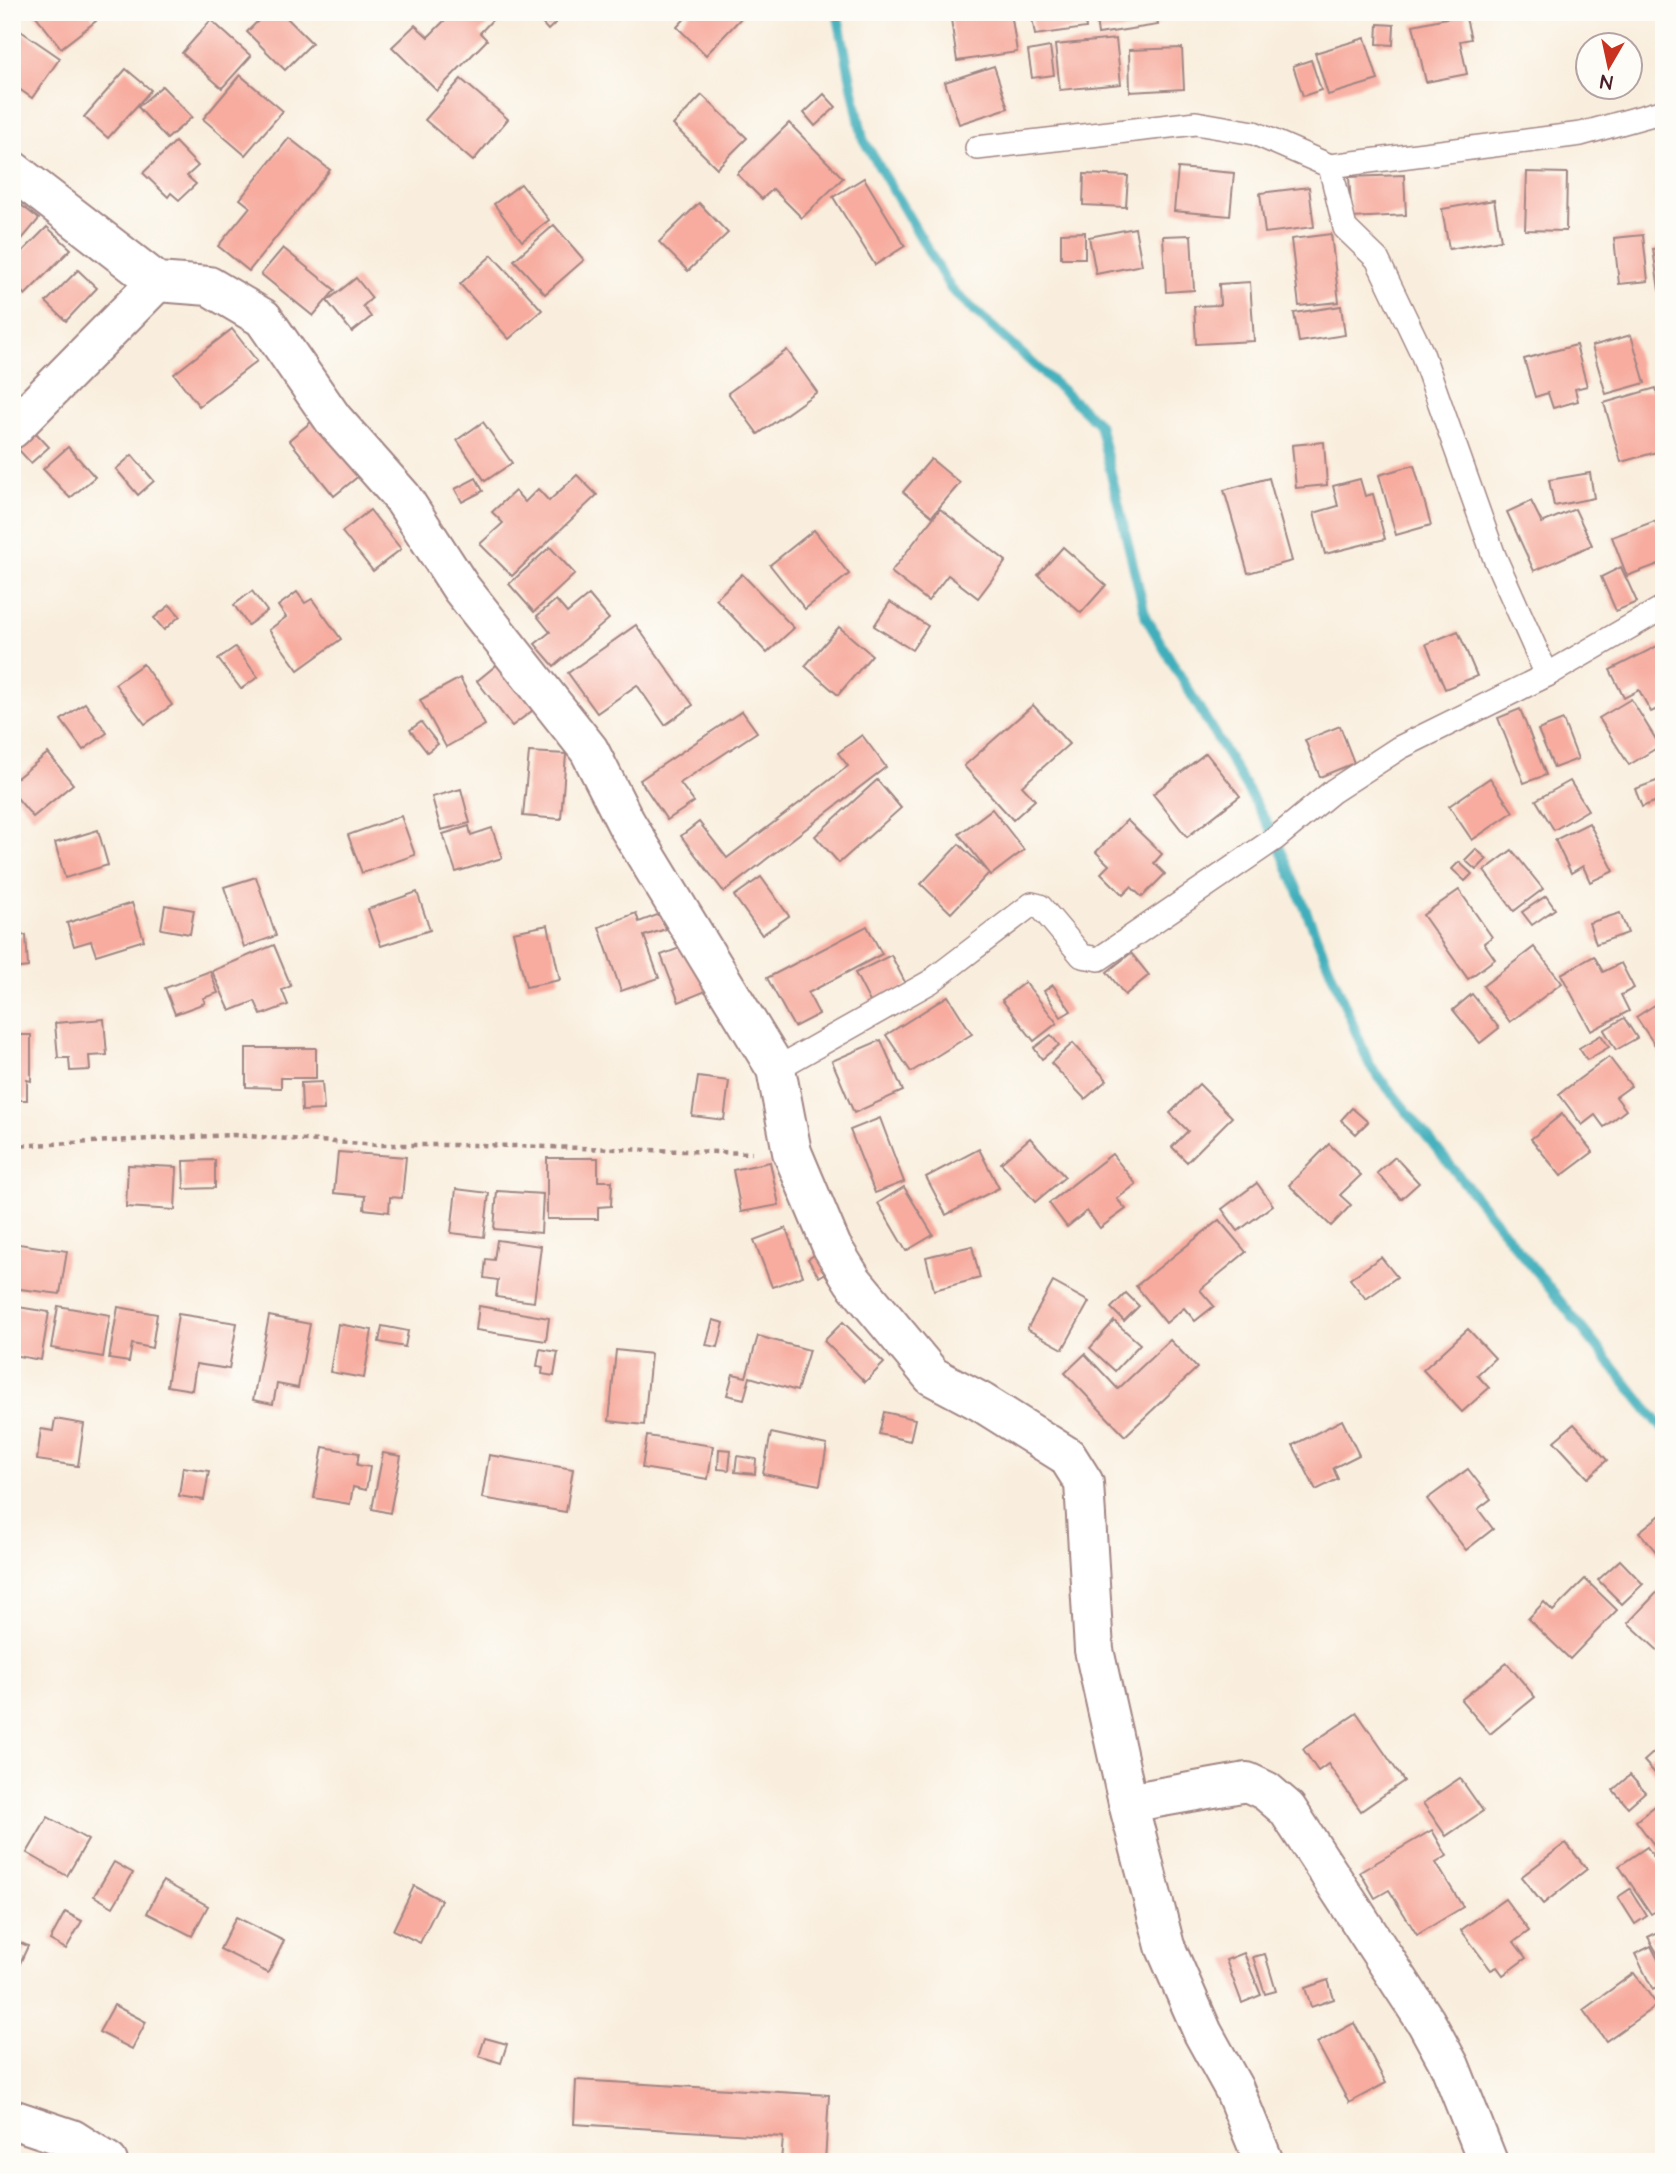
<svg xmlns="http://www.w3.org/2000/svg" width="1676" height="2174" viewBox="0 0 1676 2174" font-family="'Architects Daughter',sans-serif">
<rect width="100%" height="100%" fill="#fdfcf7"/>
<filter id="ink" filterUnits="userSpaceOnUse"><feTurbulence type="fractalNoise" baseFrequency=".0143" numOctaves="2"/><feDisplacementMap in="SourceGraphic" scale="14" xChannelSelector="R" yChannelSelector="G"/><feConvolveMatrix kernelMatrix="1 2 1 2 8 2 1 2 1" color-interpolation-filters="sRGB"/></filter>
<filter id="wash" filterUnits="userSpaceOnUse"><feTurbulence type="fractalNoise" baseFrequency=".00686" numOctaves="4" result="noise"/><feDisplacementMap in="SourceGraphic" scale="28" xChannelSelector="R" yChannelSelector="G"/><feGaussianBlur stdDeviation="1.57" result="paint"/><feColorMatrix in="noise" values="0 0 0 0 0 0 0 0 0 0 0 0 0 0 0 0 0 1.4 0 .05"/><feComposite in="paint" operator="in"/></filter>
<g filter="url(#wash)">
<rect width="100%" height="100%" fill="#f9eedd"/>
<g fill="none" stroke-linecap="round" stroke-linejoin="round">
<path stroke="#40afbb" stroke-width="10" d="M837,12L863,139L951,289L1099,424L1146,618L1276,838L1370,1066L1664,1430"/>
</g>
<g id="blocks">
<g fill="#f7ac9f">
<path d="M33,12H89L96,21L61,48Z"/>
<path d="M267,12H281L312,43L285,70L247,32Z"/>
<path d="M453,12H489L495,17L480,33L487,40L437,91L392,47L415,25L428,37Z"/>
<path d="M532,12H567L548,30Z"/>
<path d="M691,12H739L743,16L706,55L677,27Z"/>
<path d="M950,12H1011L1017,52L957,61Z"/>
<path d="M1031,12H1084L1086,28L1035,35Z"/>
<path d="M1095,12H1156L1158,25L1098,34Z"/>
<path d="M1465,14L1471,39L1460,41L1467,74L1426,82L1413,25Z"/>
<path d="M211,20L251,56L222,88L182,53Z"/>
<path d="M1378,24L1394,25L1393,45L1377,44Z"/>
<path d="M12,25L60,58L32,98L12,84Z"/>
<path d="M1365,38L1378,80L1328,95L1315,53Z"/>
<path d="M1116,39L1121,84L1060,90L1055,45Z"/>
<path d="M1050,47L1054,75L1032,78L1028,51Z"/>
<path d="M1182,48L1184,89L1130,92L1129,50Z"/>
<path d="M1311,60L1321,90L1303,96L1293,66Z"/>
<path d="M994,66L1008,108L959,124L945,82Z"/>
<path d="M126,69L151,90L108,138L84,117Z"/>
<path d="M240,75L283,111L245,155L203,119Z"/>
<path d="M461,79L508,119L473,161L425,120Z"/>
<path d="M162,86L192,117L167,139L138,107Z"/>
<path d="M824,94L836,107L815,126L804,113Z"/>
<path d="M702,95L747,138L717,168L673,125Z"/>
<path d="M789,123L843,178L802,218L773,189L762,199L737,174Z"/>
<path d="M289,138L330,170L249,271L218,246L250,207L240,199Z"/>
<path d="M175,142L198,166L187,176L196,184L179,200L171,193L168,197L143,173Z"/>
<path d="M1178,168L1234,173L1230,216L1174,211Z"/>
<path d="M1527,172L1567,173L1566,231L1525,230Z"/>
<path d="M1084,174L1128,176L1126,207L1083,205Z"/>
<path d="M1404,175L1406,215L1352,218L1349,177Z"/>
<path d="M864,178L905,246L875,265L833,197Z"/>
<path d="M521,184L549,220L522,241L494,204Z"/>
<path d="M1309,187L1314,227L1265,233L1260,193Z"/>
<path d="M12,198L39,219L12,251Z"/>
<path d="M1494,200L1501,240L1449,249L1442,209Z"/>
<path d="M699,203L728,233L688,271L659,242Z"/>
<path d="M554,225L584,260L545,294L514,260Z"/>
<path d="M47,227L71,249L25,295L12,283V262Z"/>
<path d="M1135,228L1142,265L1096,274L1089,237Z"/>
<path d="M1085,232V258H1061V233Z"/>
<path d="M1331,234L1339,302L1299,306L1291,239Z"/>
<path d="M1191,235L1194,290L1166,292L1163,236Z"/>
<path d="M1643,235L1648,281L1619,284L1614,238Z"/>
<path d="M283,248L335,290L313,316L261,274Z"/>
<path d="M1664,248V289L1659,290L1653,249Z"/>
<path d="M492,255L542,310L509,339L460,284Z"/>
<path d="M78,270L97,288L66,321L46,302Z"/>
<path d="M356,278L372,298L363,306L371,317L352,332L327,301Z"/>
<path d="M1250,282L1254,341L1196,344L1194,306L1220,305L1219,284Z"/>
<path d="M1341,306L1345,335L1299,342L1294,313Z"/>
<path d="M232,329L257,361L199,406L174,374Z"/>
<path d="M1631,335L1645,383L1606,394L1592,346Z"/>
<path d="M1576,345L1587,386L1575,389L1578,401L1553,408L1548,393L1535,397L1524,359Z"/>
<path d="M787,350L817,392L758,434L728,393Z"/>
<path d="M1656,388L1664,415V450L1621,462L1604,403Z"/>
<path d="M316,418L361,474L334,496L289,440Z"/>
<path d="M483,422L512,463L485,481L457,440Z"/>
<path d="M36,433L49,447L31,463L18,449Z"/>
<path d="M1324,442L1327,485L1296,488L1292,445Z"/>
<path d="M68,447L95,477L70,498L43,469Z"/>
<path d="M132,455L154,481L138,495L116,469Z"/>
<path d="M931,459L960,483L932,516L903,492Z"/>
<path d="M1414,465L1431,525L1396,535L1379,475Z"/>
<path d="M1590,473L1594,498L1554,506L1549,480Z"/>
<path d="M577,475L597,495L512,576L480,544L503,523L492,512L515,491L525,502L538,489L549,501Z"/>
<path d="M476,478L483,491L462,502L455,489Z"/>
<path d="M1269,478L1292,561L1248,573L1224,490Z"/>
<path d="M1360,479L1365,496L1373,494L1385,539L1325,554L1314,513L1338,506L1333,486Z"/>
<path d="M1531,501L1542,523L1575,509L1592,545L1534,571L1507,512Z"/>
<path d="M940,509L1006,561L978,598L948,575L928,601L891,572Z"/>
<path d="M370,510L401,549L373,571L342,532Z"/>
<path d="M1655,521L1664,544V562L1627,576L1612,537Z"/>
<path d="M814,530L849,574L805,609L770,565Z"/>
<path d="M550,547L575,574L534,612L509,584Z"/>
<path d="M1063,547L1106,585L1081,613L1038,575Z"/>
<path d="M1621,567L1637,602L1616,611L1601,577Z"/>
<path d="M742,574L794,628L767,653L716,599Z"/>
<path d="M252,591L267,611L248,625L234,605Z"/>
<path d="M297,592L305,603L312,599L341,639L298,670L269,630L286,617L278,606Z"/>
<path d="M589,595L609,619L554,666L535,644L550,632L537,616L556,600L567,613Z"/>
<path d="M890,602L928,626L912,650L874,626Z"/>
<path d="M170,605L180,616L164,630L154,618Z"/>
<path d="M636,625L693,705L665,725L637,685L597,713L568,673Z"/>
<path d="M839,627L872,655L838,695L805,666Z"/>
<path d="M1458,631L1477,676L1445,689L1426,644Z"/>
<path d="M1659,645L1664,654V706L1651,712L1639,690L1624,698L1610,670Z"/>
<path d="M235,647L258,677L241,689L218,659Z"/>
<path d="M505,658L541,704L512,726L477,681Z"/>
<path d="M143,664L172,705L145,724L115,684Z"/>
<path d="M460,678L485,725L446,747L420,700Z"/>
<path d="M1631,699L1660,746L1629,765L1599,718Z"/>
<path d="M85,703L107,733L83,750L61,720Z"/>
<path d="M1033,705L1069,744L1022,786L1035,800L1013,820L964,766Z"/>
<path d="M1520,709L1546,775L1524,783L1498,718Z"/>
<path d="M742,711L757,732L680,783L694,802L667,820L640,780Z"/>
<path d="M1563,720L1578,759L1554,768L1538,730Z"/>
<path d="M421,722L438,744L427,752L410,730Z"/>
<path d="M1340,726L1354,763L1320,777L1305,740Z"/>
<path d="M862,735L886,767L724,892L681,836L699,822L727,858L848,766L838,753Z"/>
<path d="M529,752L566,754L561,819L523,816Z"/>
<path d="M48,753L73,784L33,817L12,792V782Z"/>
<path d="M1206,753L1240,796L1187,837L1153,794Z"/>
<path d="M1490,778L1513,812L1472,840L1449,806Z"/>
<path d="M877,780L901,808L839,863L815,836Z"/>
<path d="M1659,780L1664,798L1642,807L1635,789Z"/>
<path d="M1570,781L1588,810L1554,830L1536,800Z"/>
<path d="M461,789L470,823L441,830L432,797Z"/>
<path d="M992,809L1024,850L991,875L959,834Z"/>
<path d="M401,816L415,855L362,873L348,835Z"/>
<path d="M1127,820L1162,854L1154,863L1165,874L1142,897L1131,887L1123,895L1101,873L1109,865L1096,852Z"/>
<path d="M1589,823L1614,871L1590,882L1583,866L1571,873L1555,840Z"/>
<path d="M469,826L471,835L492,828L502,858L456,872L443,834Z"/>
<path d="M98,830L108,865L65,878L55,843Z"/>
<path d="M959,844L989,873L951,913L921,884Z"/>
<path d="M1476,849L1487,859L1476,870L1465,860Z"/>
<path d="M1512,850L1543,889L1514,911L1484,871Z"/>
<path d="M1459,862L1472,874L1465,881L1452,869Z"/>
<path d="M256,877L276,936L244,947L224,887Z"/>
<path d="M761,877L789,916L762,935L734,896Z"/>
<path d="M1459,890L1492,937L1484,943L1495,959L1468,979L1423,915Z"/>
<path d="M417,892L430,930L381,946L368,909Z"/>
<path d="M1546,896L1555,909L1532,925L1522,912Z"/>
<path d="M132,903L144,940L96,955L91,941L74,946L67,923Z"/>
<path d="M165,905L194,910L190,934L161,929Z"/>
<path d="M636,913L639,922L660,914L666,929L644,936L659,978L621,991L599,927Z"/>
<path d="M1620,913L1628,933L1596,944L1589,923Z"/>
<path d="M548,925L560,980L526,987L513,932Z"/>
<path d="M867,926L882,954L808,993L819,1014L794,1027L767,978Z"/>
<path d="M26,935L28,967L12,969V937Z"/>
<path d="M693,943L711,989L679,1002L661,955Z"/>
<path d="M274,945L291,986L282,990L288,1005L261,1015L255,1001L230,1011L212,971Z"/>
<path d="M1534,947L1562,983L1510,1022L1483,986Z"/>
<path d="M1131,953L1149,975L1125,995L1107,972Z"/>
<path d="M891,955L907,986L871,1004L855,973Z"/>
<path d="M1594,956L1603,972L1621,963L1634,988L1621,995L1629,1011L1591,1031L1561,974Z"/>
<path d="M210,971L218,993L203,998L205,1003L175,1014L165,988Z"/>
<path d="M1025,982L1057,1023L1034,1041L1002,1000Z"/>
<path d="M1053,985L1071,1011L1061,1017L1044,991Z"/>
<path d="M1472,994L1499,1028L1480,1043L1453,1010Z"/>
<path d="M948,996L972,1034L911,1072L886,1035Z"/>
<path d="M1664,999V1048L1659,1051L1636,1017Z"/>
<path d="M1624,1018L1637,1038L1616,1050L1604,1030Z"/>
<path d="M104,1019L107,1055L89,1056L90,1070L70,1071L69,1058H58L55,1023Z"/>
<path d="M12,1035H31V1081L27,1080V1100H12Z"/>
<path d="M1051,1035L1059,1045L1042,1059L1034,1048Z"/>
<path d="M1601,1035L1609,1047L1587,1060L1579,1048Z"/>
<path d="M881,1040L903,1091L854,1113L832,1061Z"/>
<path d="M1073,1043L1107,1080L1085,1099L1051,1063Z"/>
<path d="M246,1048H316V1078H281V1088L246,1087Z"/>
<path d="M1609,1057L1631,1086L1616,1097L1626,1110L1604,1127L1595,1115L1582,1125L1559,1094Z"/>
<path d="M698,1077L729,1081L724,1120L692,1116Z"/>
<path d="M322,1082L324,1110L302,1111L301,1083Z"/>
<path d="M1199,1084L1232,1117L1187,1162L1172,1147L1188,1131L1170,1113Z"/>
<path d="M1352,1108L1368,1122L1356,1134L1341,1120Z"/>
<path d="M1562,1114L1593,1152L1561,1176L1531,1139Z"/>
<path d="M880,1118L904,1182L875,1193L850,1130Z"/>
<path d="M1030,1138L1065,1177L1035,1202L1001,1163Z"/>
<path d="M1329,1144L1361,1175L1340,1195L1351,1205L1331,1226L1289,1185Z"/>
<path d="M979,1149L999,1188L946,1215L926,1177Z"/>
<path d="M338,1152L406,1157L402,1198L390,1197L389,1212L364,1209L365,1196L334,1193Z"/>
<path d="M1112,1154L1136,1184L1117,1199L1126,1209L1100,1228L1087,1211L1067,1227L1049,1203Z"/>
<path d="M1395,1157L1419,1183L1401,1199L1377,1173Z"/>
<path d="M547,1158H598V1181H612L611,1206L598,1207V1219H547Z"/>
<path d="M215,1160V1188L184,1189L183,1161Z"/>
<path d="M770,1162L779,1205L741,1212L733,1170Z"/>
<path d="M128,1165L177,1167L175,1210L126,1207Z"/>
<path d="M1257,1183L1273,1205L1238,1231L1222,1209Z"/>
<path d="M904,1187L933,1235L906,1251L878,1203Z"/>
<path d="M456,1189L489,1193L484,1237L451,1233Z"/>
<path d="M497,1191L543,1194L541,1233L494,1229Z"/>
<path d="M1219,1220L1246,1252L1200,1290L1214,1306L1195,1321L1184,1308L1166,1323L1136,1286Z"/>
<path d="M786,1228L803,1276L772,1287L754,1240Z"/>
<path d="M497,1240L541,1246L534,1302L496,1297L498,1280L484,1278L486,1259L494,1260Z"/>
<path d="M12,1243L67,1251L60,1294L12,1288Z"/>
<path d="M972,1246L980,1278L934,1290L926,1257Z"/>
<path d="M822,1250L834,1268L819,1277L808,1259Z"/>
<path d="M1381,1257L1397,1277L1366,1299L1350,1279Z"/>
<path d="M1053,1282L1089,1302L1063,1349L1027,1329Z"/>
<path d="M1126,1293L1139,1306L1124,1321L1111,1308Z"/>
<path d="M12,1306L49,1312L41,1360L12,1355Z"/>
<path d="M58,1306L110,1315L103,1357L51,1348Z"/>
<path d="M479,1306L549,1318L546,1341L476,1330Z"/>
<path d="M118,1307L157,1314L152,1348L132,1344L129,1362L109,1359Z"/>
<path d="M178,1314L237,1323L229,1369L196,1364L192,1390L167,1386Z"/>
<path d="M269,1316L310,1324L298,1388L277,1384L273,1404L253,1400Z"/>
<path d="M713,1320L724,1323L718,1347L706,1345Z"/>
<path d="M1114,1321L1140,1344L1115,1371L1090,1348Z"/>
<path d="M843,1322L884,1363L865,1382L824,1341Z"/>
<path d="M338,1324L372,1330L364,1378L330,1372Z"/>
<path d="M382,1326L408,1331L405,1347L379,1342Z"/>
<path d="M1468,1329L1495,1358L1477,1375L1489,1388L1462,1412L1423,1370Z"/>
<path d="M758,1336L809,1350L797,1391L750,1377L744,1399L727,1395L733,1374L746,1377Z"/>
<path d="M1170,1340L1197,1368L1125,1436L1065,1373L1085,1354L1118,1389Z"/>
<path d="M540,1349L558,1352L554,1376L542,1374L543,1367L537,1366Z"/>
<path d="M616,1350L651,1354L644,1425L609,1421Z"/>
<path d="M884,1412L915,1419L910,1441L879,1434Z"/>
<path d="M55,1419L84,1424L78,1466L37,1460L41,1429L53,1431Z"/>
<path d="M1342,1420L1359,1455L1333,1468L1338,1479L1316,1490L1293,1445Z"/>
<path d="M1574,1424L1607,1460L1588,1478L1554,1441Z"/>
<path d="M771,1433L827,1445L820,1485L763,1474Z"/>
<path d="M647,1436L713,1446L708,1479L642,1468Z"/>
<path d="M323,1447L359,1453L357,1465L370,1467L366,1490L353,1487L350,1504L314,1498Z"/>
<path d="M719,1449L731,1450L729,1470L718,1469Z"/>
<path d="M383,1453L401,1456L390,1513L372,1509Z"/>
<path d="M489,1455L573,1469L566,1512L482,1498Z"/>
<path d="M737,1456L756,1459L755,1474L735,1472Z"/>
<path d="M183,1467L209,1471L204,1500L179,1496Z"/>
<path d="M1468,1469L1491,1499L1478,1509L1493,1529L1466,1550L1427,1499Z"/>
<path d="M1664,1512V1561L1639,1532Z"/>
<path d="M1620,1560L1643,1584L1622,1604L1598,1580Z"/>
<path d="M1585,1579L1617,1610L1570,1659L1528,1619L1544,1602L1553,1611Z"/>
<path d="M1664,1585V1656L1628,1623Z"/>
<path d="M1507,1663L1535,1697L1490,1734L1461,1700Z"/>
<path d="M1357,1713L1404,1781L1361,1811L1328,1764L1318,1771L1303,1749Z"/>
<path d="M1664,1743V1777L1661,1780L1644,1761Z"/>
<path d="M1630,1775L1645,1792L1628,1807L1613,1790Z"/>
<path d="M1460,1778L1483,1811L1446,1836L1423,1803Z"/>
<path d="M1664,1799V1858L1636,1821Z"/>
<path d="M48,1817L88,1840L67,1876L27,1853Z"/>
<path d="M1432,1830L1447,1856L1436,1863L1463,1907L1417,1935L1389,1890L1375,1898L1360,1872Z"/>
<path d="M1566,1843L1587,1869L1543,1904L1521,1877Z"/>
<path d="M1647,1847L1664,1872V1906L1651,1914L1619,1866Z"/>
<path d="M114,1862L133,1873L113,1907L94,1896Z"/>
<path d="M163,1881L208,1906L192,1936L147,1913Z"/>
<path d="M414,1886L441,1900L420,1943L393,1930Z"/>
<path d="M1630,1889L1647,1916L1635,1924L1618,1897Z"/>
<path d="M1505,1899L1529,1931L1514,1942L1526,1958L1503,1975L1497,1967L1491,1970L1461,1930Z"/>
<path d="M65,1912L82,1921L66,1949L50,1940Z"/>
<path d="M236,1917L284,1941L268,1973L220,1949Z"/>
<path d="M1664,1929V1965L1648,1937Z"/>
<path d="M12,1939L28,1946L15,1974L12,1973Z"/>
<path d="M1651,1946L1664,1971V1984L1653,1990L1635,1954Z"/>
<path d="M1244,1953L1261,1995L1242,2003L1226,1960Z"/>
<path d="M1265,1954L1276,1991L1265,1994L1253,1957Z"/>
<path d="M1634,1973L1657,2005L1606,2041L1583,2010Z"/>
<path d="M1328,1980L1334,1999L1311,2007L1305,1988Z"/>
<path d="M114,2005L146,2022L132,2049L99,2032Z"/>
<path d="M1354,2023L1386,2083L1349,2103L1317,2043Z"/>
<path d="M485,2038L507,2044L501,2063L479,2056Z"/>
<path d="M576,2080L829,2095L825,2162H781L783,2137L574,2124Z"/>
</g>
</g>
</g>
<g filter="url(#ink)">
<use href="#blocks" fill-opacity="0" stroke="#a28684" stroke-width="2"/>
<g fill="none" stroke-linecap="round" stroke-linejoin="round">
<g stroke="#a28684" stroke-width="26">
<g id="lane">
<path d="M977,148L1196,123L1254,133L1330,166L1581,134L1664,111"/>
<path d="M1330,166L1345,228L1377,259L1422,353L1494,556L1547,675"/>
<path d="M776,1069L930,982L1032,904L1040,906L1082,956L1099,959L1276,838L1333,791L1399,748L1547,675L1664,607"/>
</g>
</g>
<g stroke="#a28684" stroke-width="42">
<g id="street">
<path d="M12,170L157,282L209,286L263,318L333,419L402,497L461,588L589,750L626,823L776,1069L792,1152L832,1247L853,1281L932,1376L981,1402L1067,1456L1084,1483L1094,1650L1128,1803L1165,1946L1203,2033L1234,2089L1264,2162"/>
<path d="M12,429L157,282"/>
<path d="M1128,1803L1247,1782L1266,1791L1287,1809L1426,2022L1450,2066L1488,2162"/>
<path d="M12,2119L72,2139L108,2162"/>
</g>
</g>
<path stroke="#a28684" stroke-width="4.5" stroke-dasharray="5 5" stroke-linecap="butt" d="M12,1146L232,1135L378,1145H480L752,1153"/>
<use href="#lane" stroke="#fff" stroke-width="23"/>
<use href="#street" stroke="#fff" stroke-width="38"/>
</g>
</g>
<rect width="1676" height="2174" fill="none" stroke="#fdfcf7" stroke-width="42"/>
<g transform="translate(1609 66) rotate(189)"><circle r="33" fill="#fdfcf7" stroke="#b5a4a5" stroke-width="2"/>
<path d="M0-5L12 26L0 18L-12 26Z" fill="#c8321e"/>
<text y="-10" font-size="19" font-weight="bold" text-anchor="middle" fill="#4a1f2b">N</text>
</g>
</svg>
